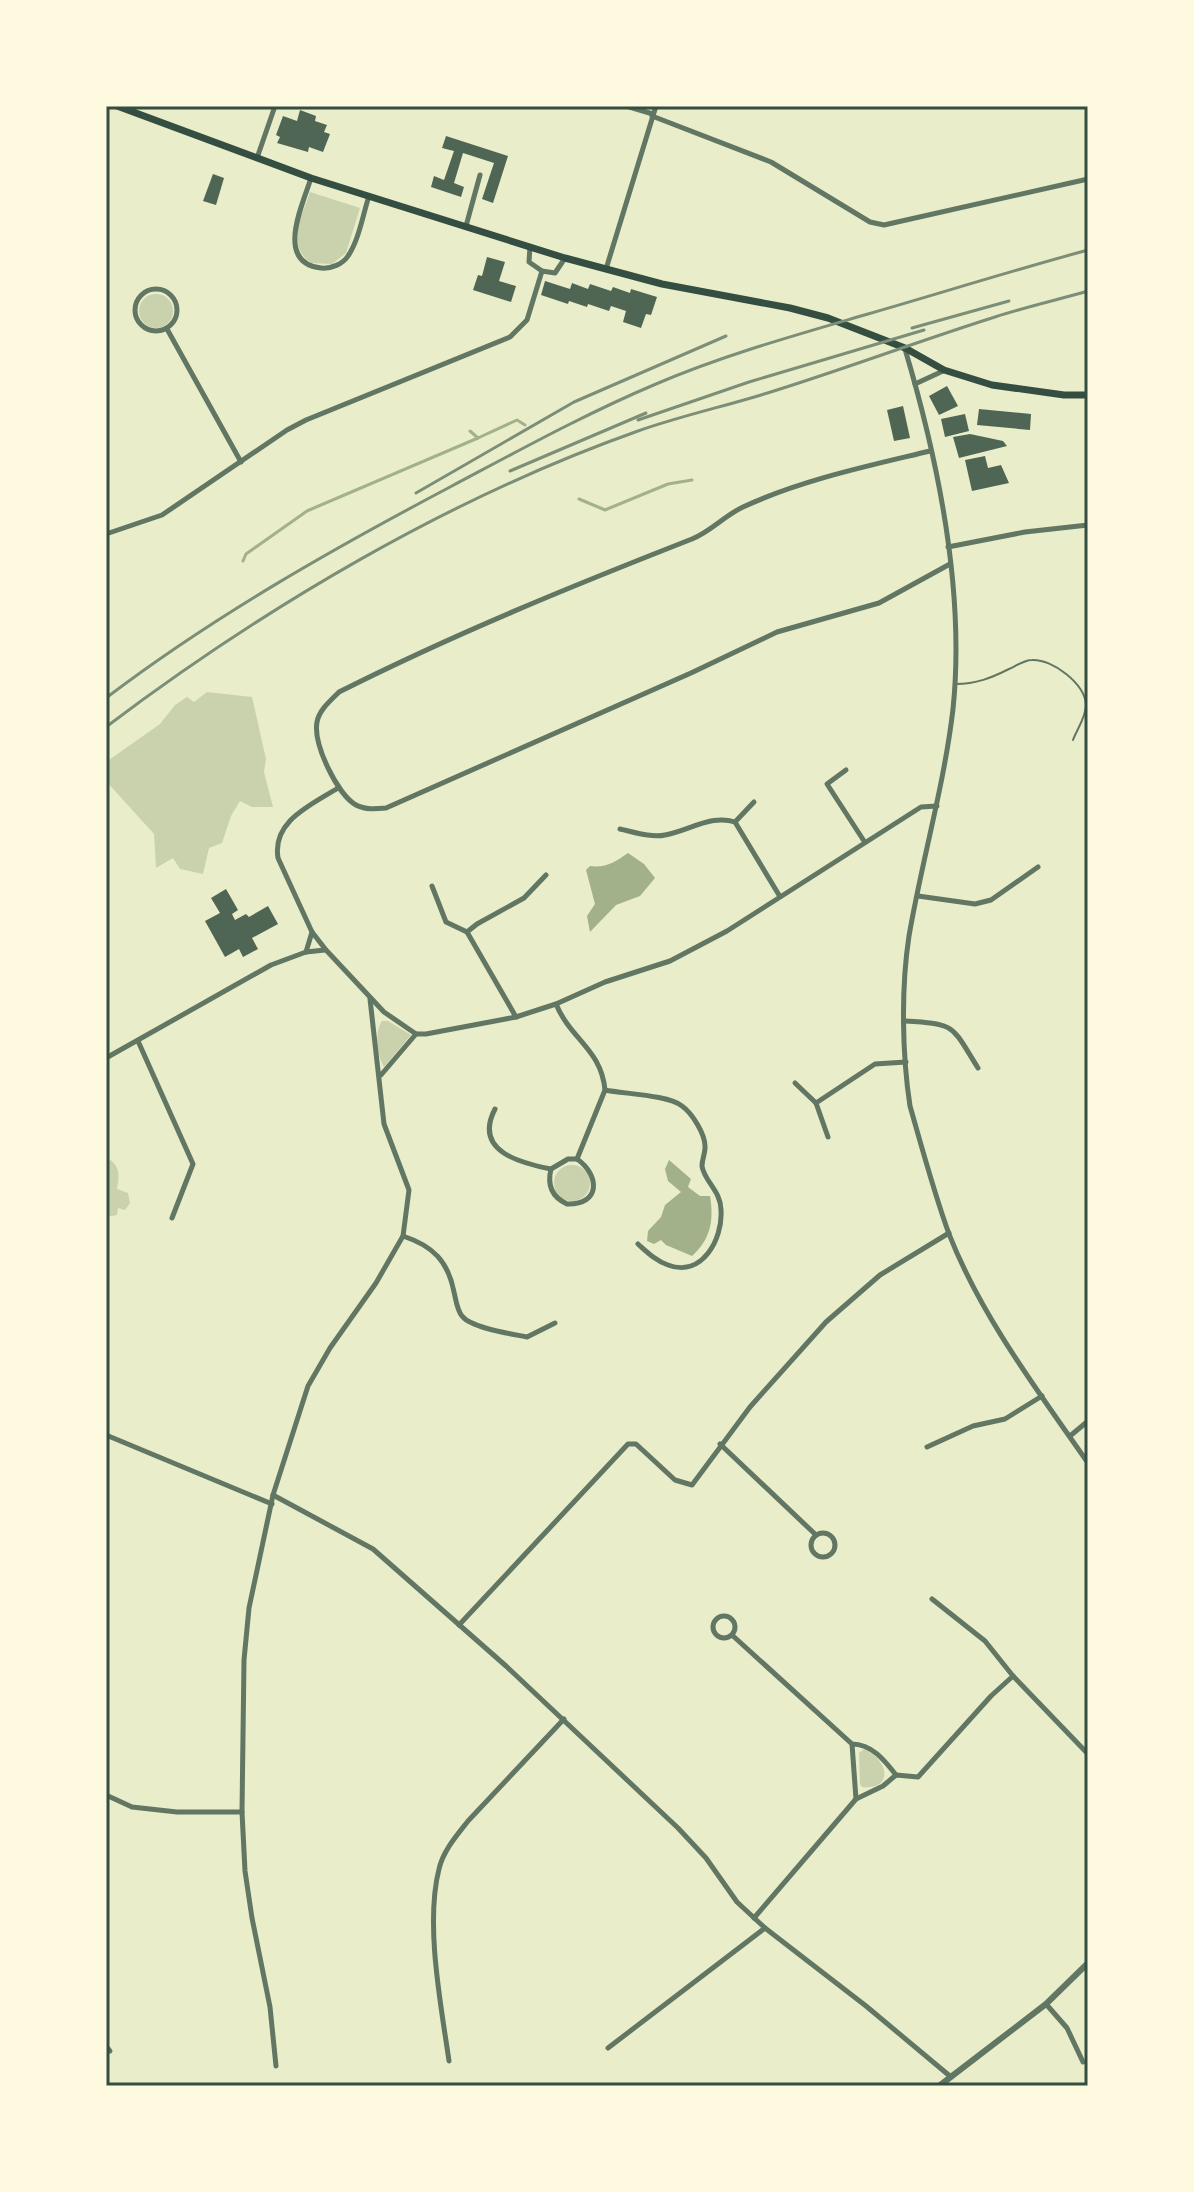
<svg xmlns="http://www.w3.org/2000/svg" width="1194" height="2192" viewBox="0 0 1194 2192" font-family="Manrope,sans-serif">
<rect width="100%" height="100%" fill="#e9edc9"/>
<g fill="#cad2ad">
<path d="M310,192L360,208L346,253L332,264L311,263C285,244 302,217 310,192Z"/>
<circle cx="156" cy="311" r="17"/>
<path d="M207,692L252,697L266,759L264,772L273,807H252L240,801L231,816L222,843L209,848L203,874L180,869L173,858L156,868L154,834L106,781V762L160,724L175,705L187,697L194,702Z"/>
<path d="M382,1021H388L411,1035L384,1067C377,1055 374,1033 382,1021Z"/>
<path d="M106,1157C120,1165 120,1174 117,1189L128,1193L130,1203L125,1210L118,1208L117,1215L106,1217Z"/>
<circle cx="572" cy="1183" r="18"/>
<path d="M864,1749C890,1761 893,1790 862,1787L860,1784L859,1753Z"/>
</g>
<g fill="#a3b18a">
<path d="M628,853L644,864L655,878L640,896L616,905L590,932L587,916L595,904L586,870L590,866C606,868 615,862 628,853Z"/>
<path d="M669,1160L691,1179L688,1187L700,1196H710C714,1220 711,1239 692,1256L666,1245L661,1240L654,1244L647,1241L648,1231L661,1217L665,1205L681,1192L668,1181L665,1169Z"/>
</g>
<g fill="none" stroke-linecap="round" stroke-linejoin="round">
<g stroke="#a3b18a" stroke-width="3">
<path d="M470,431L478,438L517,420L525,425"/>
<path d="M579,499L605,510L668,484L692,480"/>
<path d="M243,561L246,554L307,511L478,438"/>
</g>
</g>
<g fill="#4f6655">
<path d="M300,110L316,116L315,121L327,125L324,132L330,134L323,152L309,147L308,152L277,143L280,137L276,135L283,116L297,121Z"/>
<path d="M446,136L508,156L493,203L482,199L494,163L463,153L454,183L464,187L461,197L431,187L434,176L444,180L454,151L442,148Z"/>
<path d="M213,174L224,178L216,205L203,201Z"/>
<path d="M487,257L505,262L499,281L516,286L511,302L473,290L478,275L482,276Z"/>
<path d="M545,281L570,289L572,283L588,289L590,284L611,291L613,287L630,293L631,289L657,297L651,315L646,314L641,328L623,322L626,311L611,306L609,311L588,304L587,307L569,301L568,304L541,295Z"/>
<path d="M947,386L958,406L939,415L929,396Z"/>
<path d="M903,406L910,438L894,441L887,410Z"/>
<path d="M979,409L1031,414L1030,430L977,425Z"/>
<path d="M965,414L969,431L945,437L941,419Z"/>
<path d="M970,434L1003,441L1007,446L959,458L953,437Z"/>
<path d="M985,456L988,468L1001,465L1009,483L972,491L965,460Z"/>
<path d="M226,889L238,910L232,914L235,920L246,914L249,917L268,906L278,924L252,938L258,949L243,957L239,949L225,957L205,921L220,913L211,898Z"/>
</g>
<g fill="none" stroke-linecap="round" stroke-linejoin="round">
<path stroke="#617663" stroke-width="2" d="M956,684C976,684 991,678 1009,669C1016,666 1024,660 1032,660C1053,659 1085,684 1086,705C1086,717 1077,729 1073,740"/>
<g stroke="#617663" stroke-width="5">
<path d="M626,106L653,114"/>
<path d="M652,116L771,162L870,222L884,225L1088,179"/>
<path d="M257,158L275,106"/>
<path d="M311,178C303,204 274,263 321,268C331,269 343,264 348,256C359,240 363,214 369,196"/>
<path d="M466,226L480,175"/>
<path d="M530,247L529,262L542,271L555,273L565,258"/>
<path d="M606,269L656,106"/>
<circle cx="156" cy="310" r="21"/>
<path d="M167,329L241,462"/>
<path d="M905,349C938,460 965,594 953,709C944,786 922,860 909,936C901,988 902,1054 910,1106C922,1148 934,1193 949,1234C981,1316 1038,1391 1088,1463"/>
<path d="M915,384L943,371"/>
<path d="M930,451C868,466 801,480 743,507C724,516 710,532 692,539C572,586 454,634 339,692C331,700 319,710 317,722C313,744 337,794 356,805C365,810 376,809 386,808L691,673L777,632L879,603L950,564"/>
<path d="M106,534L162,515L287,430L306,420L510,337L527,320L542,271"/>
<path d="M948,547L1025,532L1088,525"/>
<path d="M846,770L827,784L864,841"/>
<path d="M338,788C311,805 272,821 278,858L312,932L326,950L384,1012L416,1034H426L516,1017L556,1004L605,982L670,961L727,931L921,807L937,806"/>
<path d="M735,822L779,895"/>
<path d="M620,829C634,832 651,838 665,835C689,831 711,814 735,822L754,802"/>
<path d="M432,886L446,922L467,932"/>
<path d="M918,896L975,904L991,900L1038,867"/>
<path d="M306,952L312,932"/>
<path d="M516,1017L467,932L477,924L524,898L546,875"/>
<path d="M905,1021C957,1024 951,1025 978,1068"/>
<path d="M138,1041L193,1164L172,1218"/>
<path d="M106,1058L271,965L306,952L325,950"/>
<path d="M381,1075L416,1034"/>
<path d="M795,1083L816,1103L828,1137"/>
<path d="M605,1090C625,1094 668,1095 682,1106C692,1113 706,1135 705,1148C705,1154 702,1159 702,1166C704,1181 721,1191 721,1210C723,1239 702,1278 668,1265C656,1261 647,1252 638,1244"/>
<path d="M816,1103L875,1064L906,1062"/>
<path d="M495,1109C473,1151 520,1163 551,1169L568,1159H577L605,1090C601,1049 571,1040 556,1004"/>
<path d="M551,1169C547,1185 552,1197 567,1204C601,1205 600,1175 577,1159"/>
<path d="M403,1236C433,1246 448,1261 454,1292C456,1300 457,1310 462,1316C471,1328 512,1334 527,1337L555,1323"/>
<path d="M106,1435L272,1504"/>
<path d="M1070,1436L1088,1421"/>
<path d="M720,1444L816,1535"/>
<path d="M927,1447L973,1426L1005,1419L1042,1396"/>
<path d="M273,1495L373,1549L506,1666L678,1828L706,1858L737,1902L765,1928L866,2006L951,2077"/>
<circle cx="823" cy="1545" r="12"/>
<path d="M932,1599L985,1641L1013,1676L1088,1754"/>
<circle cx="724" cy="1627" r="11"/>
<path d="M459,1625L628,1444H636L675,1480L692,1485L750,1407L826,1322L880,1275L949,1233"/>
<path d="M732,1635L852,1744C872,1744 885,1761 896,1775"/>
<path d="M852,1744L856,1799"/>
<path d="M106,1795L132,1807L177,1812H242"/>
<path d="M754,1918L856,1799L883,1786L896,1775L918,1777L991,1696L1013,1676"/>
<path d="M1046,2004L1067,2028L1083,2062"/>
<path d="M106,2046L110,2051"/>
<path d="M608,2048L765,1928"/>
<path d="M449,2061C441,2005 425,1924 439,1869C443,1851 457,1835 468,1821L564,1719"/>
<path d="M276,2066L270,2007L252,1918L245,1871L242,1812L244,1660L249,1608L273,1495L308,1386L330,1348L376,1283L403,1236L409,1190L384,1124L370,999"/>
</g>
<path stroke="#617663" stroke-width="6" d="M939,2086L1046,2004L1088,1963"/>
<path stroke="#344e41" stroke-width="7" d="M117,106L311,178L565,258L662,284L790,308L828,318L905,348L944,370L992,385L1064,395H1088"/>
<g stroke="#7c8e77" stroke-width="3">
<path d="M912,328L1009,301"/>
<path d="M638,420L749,382L924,330"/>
<path d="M510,471L646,413"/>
<path d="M416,493L574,402L726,336"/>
<path d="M106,698C214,616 331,550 450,487C518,451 585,414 656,384C724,355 796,335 868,314C941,293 1014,270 1088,250"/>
<path d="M106,727C265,607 449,498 638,431C683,415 731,405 777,390C850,367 922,340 995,317C1025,307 1057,300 1088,291"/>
</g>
</g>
<rect width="1194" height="2192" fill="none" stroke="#fefae0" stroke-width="216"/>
<rect x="108" y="108" width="978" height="1976" fill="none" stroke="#344e41" stroke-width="3"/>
</svg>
